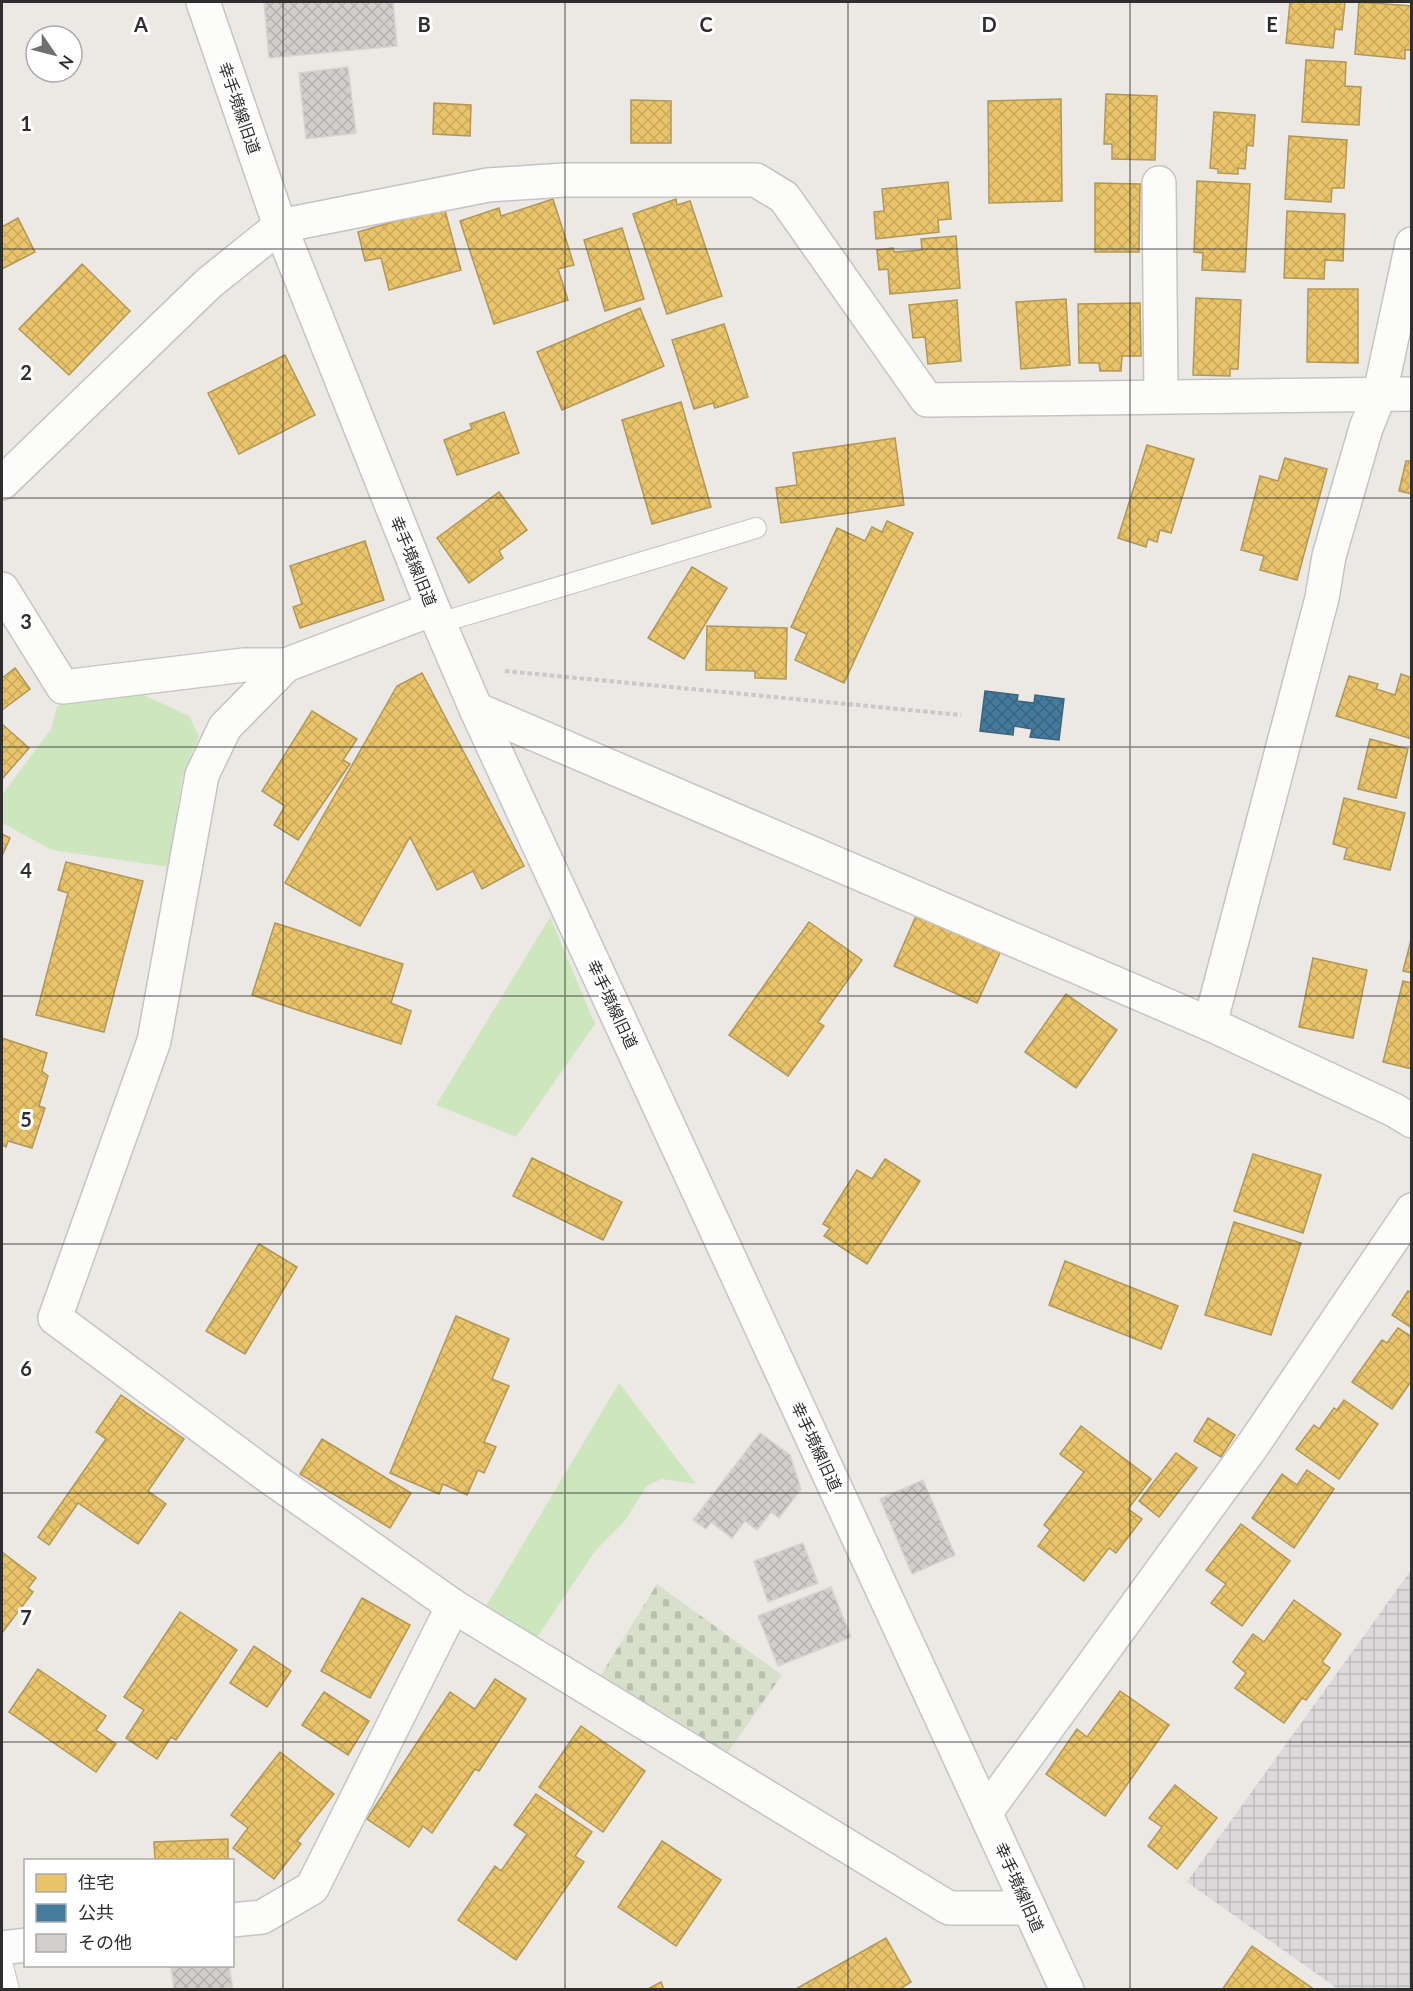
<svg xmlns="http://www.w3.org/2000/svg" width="1413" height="1991" viewBox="0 0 1413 1991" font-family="Lato,'Noto Sans JP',sans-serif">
<defs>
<pattern id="industrial-grid" width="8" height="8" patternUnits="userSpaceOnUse" patternTransform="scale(1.5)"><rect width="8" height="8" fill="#dcd9db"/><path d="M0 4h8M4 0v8" fill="none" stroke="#bdbbbc"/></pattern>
<pattern id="cemetery-stones" width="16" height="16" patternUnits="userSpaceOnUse" patternTransform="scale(1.5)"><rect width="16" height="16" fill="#d8e0cc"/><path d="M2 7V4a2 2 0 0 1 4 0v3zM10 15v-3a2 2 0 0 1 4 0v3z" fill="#bac0b0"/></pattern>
<pattern id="homes-cross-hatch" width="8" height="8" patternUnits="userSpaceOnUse" patternTransform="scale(1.5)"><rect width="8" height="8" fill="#e9c46a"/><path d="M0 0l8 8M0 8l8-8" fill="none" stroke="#c8a95c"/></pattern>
<pattern id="public-cross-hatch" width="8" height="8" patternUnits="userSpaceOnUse" patternTransform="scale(1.5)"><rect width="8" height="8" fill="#457b9d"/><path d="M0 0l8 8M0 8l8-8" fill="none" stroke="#3a6580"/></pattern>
<pattern id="building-cross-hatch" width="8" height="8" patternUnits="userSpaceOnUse" patternTransform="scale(1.5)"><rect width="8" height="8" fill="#d1cecb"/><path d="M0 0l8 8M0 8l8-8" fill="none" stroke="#b4b1af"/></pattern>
</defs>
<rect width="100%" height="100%" fill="#ece8e4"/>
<path fill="url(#industrial-grid)" d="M1411,1570V1989H1338L1187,1882Z"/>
<g fill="#cee6be">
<path d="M135,691L189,716L199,736L182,778L169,867L52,850L2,823V795L51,729L57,706Z"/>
<path d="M550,917L595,1024L516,1137L436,1105Z"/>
<path d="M619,1383L696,1484L661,1479L647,1486L624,1522L596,1550L535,1640L485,1608Z"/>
</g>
<path fill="url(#cemetery-stones)" d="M657,1584L782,1675L726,1755L601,1675Z"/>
<g fill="url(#homes-cross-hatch)" stroke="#b19758" stroke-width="1.5">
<path d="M1290,2H1345L1342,30L1335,29L1333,48L1286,43Z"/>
<path d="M1359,2L1412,6V50H1405V59L1355,54Z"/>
<path d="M1306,60L1346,62L1345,86L1361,87L1359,125L1302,122Z"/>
<path d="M1106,94L1157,96L1155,160L1112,159V144H1104Z"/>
<path d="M1061,99L1062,201L989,203L988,101Z"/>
<path d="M631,100L671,101V143H631Z"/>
<path d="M434,103L471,105L470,136L433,134Z"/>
<path d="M1214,112L1255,115L1253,146L1247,145L1245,169L1238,168V174L1218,173V169L1210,168Z"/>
<path d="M1289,136L1347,140L1344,188H1332L1331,202L1285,199Z"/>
<path d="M1197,181L1250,184L1245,272L1202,270L1203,253L1194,252Z"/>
<path d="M948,182L951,219L938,220L939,232L876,239L874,212L884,211L882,189Z"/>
<path d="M1095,183L1140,184L1139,252H1095Z"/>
<path d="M553,199L574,265L558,269L568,300L494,324L460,221L499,208L501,216Z"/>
<path d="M676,199L677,205L690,201L722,296L667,314L633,214Z"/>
<path d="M444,207L461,270L389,290L381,258L365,261L358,232Z"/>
<path d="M1287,211L1345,214L1343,261L1325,260L1324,279L1284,278Z"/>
<path d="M18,218L35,252L2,269V227Z"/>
<path d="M622,228L644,299L605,311L584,240Z"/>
<path d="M956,236L960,288L890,294L888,269L879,270L877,250L893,248L894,252L922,250L921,239Z"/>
<path d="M82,264L130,311L69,375L19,329Z"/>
<path d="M1308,289H1358V363L1307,362Z"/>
<path d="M1196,298L1241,300L1238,369H1230V376L1193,375Z"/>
<path d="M1066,299L1070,365L1021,369L1016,302Z"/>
<path d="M957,300L961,361L928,364L925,337L913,338L909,305Z"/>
<path d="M1140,303L1141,356H1122L1121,371H1100L1099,363H1079L1078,304Z"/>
<path d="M640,308L664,366L562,410L537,352Z"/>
<path d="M724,324L748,397L715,408L713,403L694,409L672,340Z"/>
<path d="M285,355L315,415L239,454L208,393Z"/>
<path d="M681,402L711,507L652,524L622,420Z"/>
<path d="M504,412L519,453L457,475L444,440L472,429L470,424Z"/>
<path d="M895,438L904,505L781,523L776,488L797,485L793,453Z"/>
<path d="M1147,445L1194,459L1171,533L1160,530L1157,542L1148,539L1146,547L1118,538Z"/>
<path d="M1285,458L1327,469L1297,580L1260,570L1264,556L1241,550L1260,476L1278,481Z"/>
<path d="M1406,461H1412V494L1399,491Z"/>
<path d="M499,492L527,530L499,551L503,558L469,583L437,538Z"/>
<path d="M887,521L913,533L844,683L795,660L807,634L791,627L837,528L865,541L872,527L882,532Z"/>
<path d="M365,541L384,600L300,628L293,607L302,604L290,566Z"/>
<path d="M692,567L727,588L684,659L648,638Z"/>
<path d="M707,626L787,628L786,679L755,678V671L706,670Z"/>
<path d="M15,668L30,689L2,710V678Z"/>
<path d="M422,673L524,866L482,889L473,871L437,890L410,837L360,926L285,883L397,686Z"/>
<path d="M1401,674L1412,678V739L1336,716L1349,676L1378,684L1376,689L1395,695Z"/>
<path d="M312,711L357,739L343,760L350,764L298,840L274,825L285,806L262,791Z"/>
<path d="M2,724L29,748L2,779Z"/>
<path d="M1370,739L1408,749L1396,798L1358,789Z"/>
<path d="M1344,798L1405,813L1390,870L1344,859L1347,848L1333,844Z"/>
<path d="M2,834L10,838L2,856Z"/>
<path d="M66,862L143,881L104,1032L36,1015L68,893L58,890Z"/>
<path d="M916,916L1000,953L977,1003L894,966Z"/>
<path d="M809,922L862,960L818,1022L824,1026L788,1076L729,1035Z"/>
<path d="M275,923L403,964L391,1003L411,1011L401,1044L252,995Z"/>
<path d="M1412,936V973L1403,971Z"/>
<path d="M1313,958L1367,970L1353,1038L1299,1027Z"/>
<path d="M1403,981L1412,983V1069L1383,1062Z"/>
<path d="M1066,994L1117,1030L1076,1088L1025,1052Z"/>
<path d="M2,1038L47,1053L42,1071L48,1076L39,1106L45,1108L32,1148L8,1141L6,1147L2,1145Z"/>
<path d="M1253,1154L1321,1175L1303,1233L1234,1211Z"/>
<path d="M532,1158L622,1202L603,1240L513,1196Z"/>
<path d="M885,1159L920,1181L867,1264L824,1236L830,1228L823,1224L857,1170L872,1179Z"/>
<path d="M1234,1222L1301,1243L1271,1335L1205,1315Z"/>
<path d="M259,1244L297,1267L245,1354L206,1331Z"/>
<path d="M1065,1261L1178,1306L1161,1349L1049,1305Z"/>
<path d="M1408,1291L1412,1293V1328L1392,1315Z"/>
<path d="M456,1316L509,1339L492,1379L509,1386L484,1442L496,1447L484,1473L478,1470L467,1495L443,1484L439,1494L390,1473Z"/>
<path d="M1398,1328L1412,1337V1380L1392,1409L1352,1382L1382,1340L1387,1343Z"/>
<path d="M121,1395L184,1439L148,1491L166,1504L138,1544L78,1503L49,1545L38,1537L106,1439L96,1432Z"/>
<path d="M1344,1400L1378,1424L1339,1479L1296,1449L1314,1425L1319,1429L1334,1408L1337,1410Z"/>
<path d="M1208,1418L1235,1435L1221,1457L1194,1441Z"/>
<path d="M1081,1426L1151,1479L1128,1509L1142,1519L1116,1553L1109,1548L1084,1581L1038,1546L1050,1530L1044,1525L1084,1472L1060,1454Z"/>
<path d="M322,1439L411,1493L390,1528L300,1474Z"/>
<path d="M1176,1453L1197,1468L1159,1517L1139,1501Z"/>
<path d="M1307,1470L1334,1489L1294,1548L1252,1518L1282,1474L1297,1485Z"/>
<path d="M1241,1524L1290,1561L1242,1626L1211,1603L1226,1584L1206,1570Z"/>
<path d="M2,1552L36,1578L28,1588L33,1592L2,1633Z"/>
<path d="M362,1598L410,1625L370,1698L321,1671Z"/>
<path d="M1294,1600L1341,1634L1322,1662L1330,1668L1306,1700L1302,1698L1284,1723L1235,1688L1246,1673L1233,1662L1253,1634L1264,1642Z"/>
<path d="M180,1612L237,1650L176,1740L171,1737L157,1759L126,1738L144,1710L124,1697Z"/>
<path d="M254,1646L291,1671L267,1707L230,1683Z"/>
<path d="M38,1669L106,1716L96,1730L116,1744L96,1772L9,1712Z"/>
<path d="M495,1679L526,1699L479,1771L475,1769L432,1833L423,1826L409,1847L367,1819L450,1692L475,1709Z"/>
<path d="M1120,1691L1169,1725L1105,1816L1046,1774L1077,1729L1087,1737Z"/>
<path d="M324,1692L369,1721L348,1755L302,1725Z"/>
<path d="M581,1726L645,1771L603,1832L539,1787Z"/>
<path d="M280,1752L334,1794L297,1841L301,1844L274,1879L233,1848L248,1828L231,1815Z"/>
<path d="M1175,1785L1217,1818L1177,1869L1148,1846L1162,1827L1149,1818Z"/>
<path d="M536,1794L592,1832L575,1856L584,1862L516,1960L458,1920L495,1866L501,1871L527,1834L514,1825Z"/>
<path d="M228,1839V1860H155L154,1842Z"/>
<path d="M662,1841L721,1880L676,1946L618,1907Z"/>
<path d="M886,1938L911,1982L898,1990H794Z"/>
<path d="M1252,1946L1315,1990H1222Z"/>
<path d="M661,1982L664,1990H646Z"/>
</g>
<path fill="url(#public-cross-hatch)" stroke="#3e647c" stroke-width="1.5" d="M985,691L1018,695L1017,701L1034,703L1035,695L1064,699L1059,740L1030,737L1032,729L1014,726L1013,735L980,731Z"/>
<g fill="url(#building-cross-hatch)" stroke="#d7d4d0" stroke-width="1.5">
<path d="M264,2H393L397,46L269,58Z"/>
<path d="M348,67L356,133L306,139L299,73Z"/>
<path d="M760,1433L790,1455L801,1489L779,1518L771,1512L757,1530L745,1521L732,1538L711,1522L706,1529L693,1520Z"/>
<path d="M923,1480L955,1555L912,1574L880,1499Z"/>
<path d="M803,1543L818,1583L768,1602L754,1561Z"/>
<path d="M831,1587L851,1637L778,1666L758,1616Z"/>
<path d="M171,1966H229L233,1990H174Z"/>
</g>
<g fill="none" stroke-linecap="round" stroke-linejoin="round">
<g stroke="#c5c4c5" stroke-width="22">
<g id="service">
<path d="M439,623L756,528"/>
<path d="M2,1962L9,1990"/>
</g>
</g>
<g stroke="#c5c4c5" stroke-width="36">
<g id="minor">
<path d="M1159,183L1161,396"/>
<path d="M1412,244L1380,393L1366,428L1329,556L1322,598L1210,1024L1394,1110L1412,1121"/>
<path d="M2,483L209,283L280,226L488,185L564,180H756L784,197L927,400L1412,394"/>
<path d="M2,589L63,687L244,665H286L433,609"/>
<path d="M286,665L225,727L202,775L154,1041L55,1318L264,1473L453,1606L949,1908H1029"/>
<path d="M476,709L1210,1024"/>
<path d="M986,1812L1253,1445L1412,1210"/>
<path d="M232,1920L262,1917L312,1888L453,1606"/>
<path d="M2,1948L26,1945"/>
</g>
</g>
<g stroke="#c5c4c5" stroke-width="36">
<path id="tertiary" d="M203,2L280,226L433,609L476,709L1067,1990"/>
</g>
<path stroke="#c9c9c8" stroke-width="4" stroke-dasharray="4.5 3" stroke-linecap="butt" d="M505,671L961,715"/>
<use href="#service" stroke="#fcfcfb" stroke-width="20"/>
<use href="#minor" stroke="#fcfcfb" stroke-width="33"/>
<use href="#tertiary" stroke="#fcfcfb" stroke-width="33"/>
</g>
<path fill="none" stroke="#2e2e2e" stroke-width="1.5" stroke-opacity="0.55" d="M283,2V1990M565,2V1990M848,2V1990M1130,2V1990M2,249H1412M2,498H1412M2,747H1412M2,996H1412M2,1244H1412M2,1493H1412M2,1742H1412"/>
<g text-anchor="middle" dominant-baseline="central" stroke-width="6" stroke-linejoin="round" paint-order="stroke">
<g font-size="16" fill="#2e2e2e" stroke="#fff">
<text transform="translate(240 108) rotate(71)">幸手境線旧道</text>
<text transform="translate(414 561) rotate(68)">幸手境線旧道</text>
<text transform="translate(613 1004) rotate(65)">幸手境線旧道</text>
<text transform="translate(817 1446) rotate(65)">幸手境線旧道</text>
<text transform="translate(1020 1887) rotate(66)">幸手境線旧道</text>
</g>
</g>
<g font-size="20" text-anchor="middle" font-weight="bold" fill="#2e2e2e" stroke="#fff" stroke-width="6" stroke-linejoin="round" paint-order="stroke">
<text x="141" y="32">A</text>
<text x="424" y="32">B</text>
<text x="706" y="32">C</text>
<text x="989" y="32">D</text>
<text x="1272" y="32">E</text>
<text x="26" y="131">1</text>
<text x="26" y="380">2</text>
<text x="26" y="629">3</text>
<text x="26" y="878">4</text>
<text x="26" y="1127">5</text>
<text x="26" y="1376">6</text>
<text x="26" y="1625">7</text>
</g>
<rect width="1413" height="1991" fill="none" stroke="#2e2e2e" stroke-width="6"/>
<rect x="24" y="1859" width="210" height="108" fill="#ffffff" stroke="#ababab" stroke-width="1.5"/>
<rect x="36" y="1874" width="30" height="18" fill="#e9c46a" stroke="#ababab" stroke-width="1.5"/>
<text x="78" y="1889" font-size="18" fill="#2e2e2e">住宅</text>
<rect x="36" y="1904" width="30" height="18" fill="#457b9d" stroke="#ababab" stroke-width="1.5"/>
<text x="78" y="1919" font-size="18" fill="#2e2e2e">公共</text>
<rect x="36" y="1934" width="30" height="18" fill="#d1cecb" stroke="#ababab" stroke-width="1.5"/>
<text x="78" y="1949" font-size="18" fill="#2e2e2e">その他</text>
<g transform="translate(54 54) rotate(125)"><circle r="28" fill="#ffffff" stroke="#ababab" stroke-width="1.5"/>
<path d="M0-4.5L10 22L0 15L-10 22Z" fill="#706f6e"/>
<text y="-9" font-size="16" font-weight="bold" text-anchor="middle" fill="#2e2e2e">N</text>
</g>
</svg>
